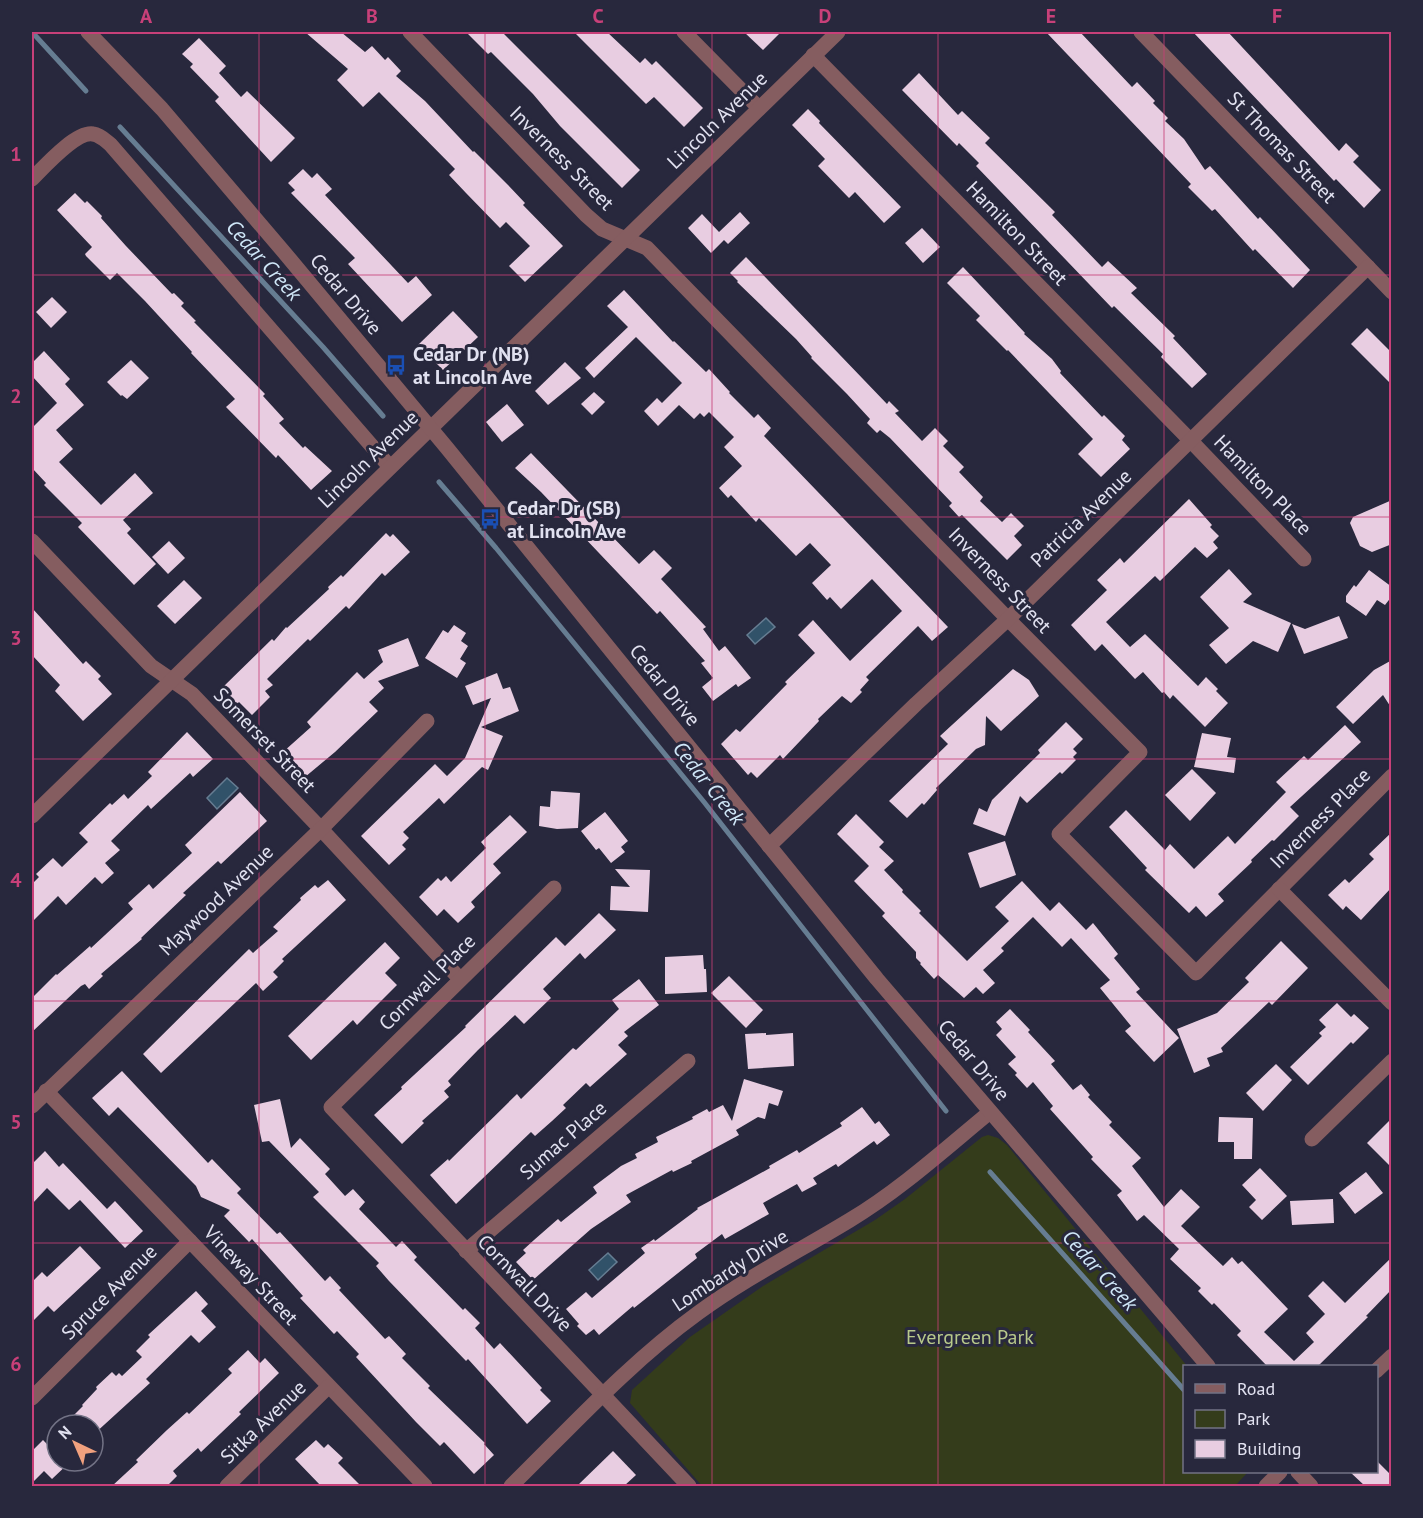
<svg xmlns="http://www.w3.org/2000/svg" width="1423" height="1518" viewBox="0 0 1423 1518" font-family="'PT Sans',sans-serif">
<rect width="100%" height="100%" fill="#28283d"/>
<path fill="#343c1b" d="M988,1135L998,1138L1007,1145L1187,1366H1184V1472H1248L1235,1486H702L630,1403L632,1390L690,1337L763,1286L875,1220L905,1199L982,1137Z"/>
<g fill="#315269" stroke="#667d92" stroke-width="1.5">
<path d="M766,618L775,627L755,644L747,635Z"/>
<path d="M227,778L238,788L217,809L207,798Z"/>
<path d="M608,1253L617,1262L598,1280L589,1270Z"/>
</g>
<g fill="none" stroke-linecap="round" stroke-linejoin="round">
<g stroke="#667d92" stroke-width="5">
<path d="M32,32L86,91"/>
<path d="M120,127L323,347L383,416"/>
<path d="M439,482L496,548L704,802L946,1111"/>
<path d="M990,1172L1184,1390"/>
</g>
</g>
<g fill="#e8cde1">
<path d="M305,32H341L365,52L372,46L385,60L388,57L401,71L396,76L425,101L473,152L474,151L508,185L525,203L523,205L563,246L525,282L509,266L530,246L506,222L500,228L466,193L449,175L455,169L379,92L363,107L337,80L348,69Z"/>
<path d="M466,32H502L640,170L622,188L560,126L533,94L491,52L488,54Z"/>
<path d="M574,32H607L640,63L645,58L652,65L656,61L703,108L684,127L654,97L646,104Z"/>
<path d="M744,32H781L763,50Z"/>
<path d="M1046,32H1080L1132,87L1137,82L1155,101L1153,103L1168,118L1165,121L1184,139L1205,170L1210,166L1258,219L1260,217L1310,270L1293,288L1255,249L1253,251L1215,209L1212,211L1188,187L1191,184Z"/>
<path d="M1193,32H1228L1339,151L1346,143L1359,156L1353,162L1381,190L1364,208L1336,179L1334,181Z"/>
<path d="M199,38L226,66L219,73L241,97L247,91L295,138L271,162L215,101L219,97L190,67L193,64L182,54Z"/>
<path d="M919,73L958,115L962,111L990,138L985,143L1055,212L1052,215L1102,267L1108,261L1137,288L1131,293L1175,336L1173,338L1207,374L1192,388L1161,357L1163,354L1114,306L1112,308L976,166L979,163L959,143L957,146L902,90Z"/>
<path d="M808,109L820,121L819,123L901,207L884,223L855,192L849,198L818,166L825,159L792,125Z"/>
<path d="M303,169L312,178L317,173L332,189L325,195L408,283L416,276L432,295L402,322L348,264L355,258L291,193L295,190L288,183Z"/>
<path d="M75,193L85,203L87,201L102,216L101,218L126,246L172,294L174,293L184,303L181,306L196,321L194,322L265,394L263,396L284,419L279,423L303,448L305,446L332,471L311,490L278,455L276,458L226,407L235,399L191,353L192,352L145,301L117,273L110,280L86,256L85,254L92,247L57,210Z"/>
<path d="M740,212L750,223L728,244L724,240L711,253L688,228L702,214L719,232Z"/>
<path d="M922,228L940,247L923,263L905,243Z"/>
<path d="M746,257L887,404L889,401L899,411L895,413L922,441L935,428L948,441L943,446L964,467L959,472L983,497L980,501L1002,522L1011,513L1024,526L1014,536L1022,545L1007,560L962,515L959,517L949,506L952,503L890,438L880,430L877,433L867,423L870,419L847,394L811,358L812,357L796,339L737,282L738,281L730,273Z"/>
<path d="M963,267L1025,333L1024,334L1052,359L1061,371L1060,373L1102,417L1104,415L1125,436L1122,440L1130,449L1101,477L1078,454L1093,439L1008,350L1007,351L976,320L980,316L947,283Z"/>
<path d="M624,290L673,342L674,341L706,372L709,369L730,392L729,393L754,418L758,414L771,428L764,436L948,627L932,641L918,626L866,677L869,680L860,690L862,692L851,703L842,696L818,719L819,721L783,759L780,755L757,778L751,772L748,775L721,744L736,729L740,732L787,684L785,682L815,653L798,635L813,620L850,661L902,611L872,579L841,609L830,597L827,600L812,583L831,565L810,543L796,556L759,518L756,522L731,495L728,498L719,488L742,466L724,447L734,437L709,412L704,417L700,413L694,419L679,405L658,426L644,411L657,398L662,403L682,383L636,337L594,378L585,368L628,327L607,306Z"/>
<path d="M52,297L67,312L51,328L36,312Z"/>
<path d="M453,311L478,337L443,370L418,345Z"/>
<path d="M1367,328L1392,353V385L1351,344Z"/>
<path d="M44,351L70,379L65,384L84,405L56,430L73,449L59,462L101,505L135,473L153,493L123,520L131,529L127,533L156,564L134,585L78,527L82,523L44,485L46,483L32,468V428L57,403L32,376V363Z"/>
<path d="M131,360L149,378L127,399L122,395L121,396L107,382Z"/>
<path d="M565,362L581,378L548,405L535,391Z"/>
<path d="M594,392L605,402L592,415L581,404Z"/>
<path d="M507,404L524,425L502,442L486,422Z"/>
<path d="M531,453L639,564L654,550L672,568L661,579L706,627L703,629L719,651L725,646L751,678L738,687L736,684L713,701L702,687L713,678L701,663L705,661L660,611L657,614L541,492L515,468Z"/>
<path d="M1189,499L1212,525L1210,527L1219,536L1213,542L1218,548L1207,558L1195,547L1160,581L1155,576L1106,622L1130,647L1145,634L1198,686L1206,677L1218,689L1216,691L1228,703L1205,727L1173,695L1170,699L1164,692L1162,693L1143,672L1135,679L1102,644L1095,651L1071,625L1107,590L1097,580L1120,558L1124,563Z"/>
<path d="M1392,500V544L1372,552L1360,546L1350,523L1353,517Z"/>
<path d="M386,533L390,537L393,534L410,552L385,576L382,573L349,609L346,606L310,641L308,639L267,679L273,685L265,691L270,697L252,715L239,702L237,704L222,688L272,639L274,641L286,627L287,628L329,589L328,587L341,575L343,577Z"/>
<path d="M169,541L185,558L168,574L152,557Z"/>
<path d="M1229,569L1252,594L1243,602L1291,623L1278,652L1253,641L1226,664L1209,645L1229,628L1200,597Z"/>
<path d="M1369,570L1392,587V596L1385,605L1377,600L1366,616L1346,602V596L1354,585L1356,587Z"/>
<path d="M184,580L202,598L175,624L157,606Z"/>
<path d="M32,608L83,664L86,661L101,676L98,679L112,694L83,721L55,691L60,685L32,655Z"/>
<path d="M1339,616L1348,638L1304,654L1292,624L1305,629Z"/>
<path d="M454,625L466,633L461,641L468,646L460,659L466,663L457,678L425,658L443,630L448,633Z"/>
<path d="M408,638L419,666L378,681L384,688L369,702L378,711L335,752L305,777L283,752L311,727L307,722L357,672L364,679L383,662L378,650Z"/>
<path d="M1392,660V709L1383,695L1353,724L1336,707L1374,670Z"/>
<path d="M1013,669L1029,680L1039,696L1001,731L986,716L985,745L976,749L936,788L937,790L924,805L922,803L907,818L889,801L948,744L940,736Z"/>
<path d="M497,673L503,689L510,687L519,711L481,727L503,736L488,770L482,767L444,804L439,798L403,832L409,838L402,845L406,849L389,865L361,836L435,764L447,776L465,758L491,698L473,705L465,686Z"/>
<path d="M1066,722L1083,739L1073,749L1077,753L1073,757L1076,760L1062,774L1060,772L1027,803L1020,796L1005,836L973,824L979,808L987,812L992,800L1040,753L1038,750Z"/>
<path d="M1345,725L1361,742L1290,807L1299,816L1274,841L1272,840L1251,860L1252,862L1218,894L1224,901L1206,917L1196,906L1189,913L1145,870L1147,868L1109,827L1126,810L1165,850L1170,844L1194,869L1228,836L1235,844L1286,792L1276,782L1304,756L1308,760Z"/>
<path d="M187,732L213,759L193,777L190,773L151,809L148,805L111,841L120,850L105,863L114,873L102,884L95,877L66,905L58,896L32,922V884L39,877L36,874L53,858L62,867L88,842L79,833L110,803L112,805L124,794L128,799L152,776L148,772Z"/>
<path d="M1202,733L1231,738L1227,757L1236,758L1234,773L1194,767Z"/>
<path d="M1192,769L1216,793L1190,821L1165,795Z"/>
<path d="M551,791L580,793L578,828L557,829L539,826L540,806L550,807Z"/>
<path d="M240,792L267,821L221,864L218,861L183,893L186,895L141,938L142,939L101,974L103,976L89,989L85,984L81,986L32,1032V998L56,974L57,975L90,946L91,948L133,909L128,903L149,884L153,889L192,853L185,845Z"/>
<path d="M605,812L628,841L621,847L625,852L611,863L599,848L596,850L581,831Z"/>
<path d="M856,814L884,842L879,847L894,861L884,870L903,890L902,892L921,911L919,913L967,961L1009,921L995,907L1022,881L1050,911L1059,902L1086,930L1093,923L1118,954L1114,958L1140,989L1136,992L1179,1038L1154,1062L1125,1031L1131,1026L1100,988L1110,980L1071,938L1062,947L1033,917L1001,948L1004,951L983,970L995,983L983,994L976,987L964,998L938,975L934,979L920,964L921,963L916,958V952L882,916L885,913L854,881L869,866L837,834Z"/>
<path d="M510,815L527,832L493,864L501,873L471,902L475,907L458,923L444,909L437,916L419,897L438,878L441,881L446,876L451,882L486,848L481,842Z"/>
<path d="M1392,832V887L1361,920L1346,906L1343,910L1328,895L1345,879L1349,883L1374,859L1369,854Z"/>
<path d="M1005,841L1016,875L980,888L968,853Z"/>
<path d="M615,869L650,870L648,912L610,910L611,886L630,887Z"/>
<path d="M328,880L346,900L282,959L284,961L273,972L278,977L263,991L256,983L161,1073L143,1054L249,949L253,953L278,931L273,927L301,900L300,898L315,885L318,888Z"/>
<path d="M599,913L616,930L585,959L580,953L543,989L551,998L524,1024L515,1015L478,1050L448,1081L451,1085L444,1091L449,1097L422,1121L424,1123L402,1144L374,1115L402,1089L401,1087L466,1027L465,1026L556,937L565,946Z"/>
<path d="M1281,941L1308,968L1272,1005L1269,1002L1221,1048L1223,1052L1207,1058L1210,1066L1194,1073L1177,1029L1217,1013L1249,982L1245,978Z"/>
<path d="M385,942L400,958L385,973L397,985L357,1025L353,1020L311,1060L288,1036Z"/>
<path d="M703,955L704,969H706L707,992L665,994V957Z"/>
<path d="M729,976L763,1010L746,1028L711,993Z"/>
<path d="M639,979L659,1005L624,1032L628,1036L618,1045L627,1054L590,1087L586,1083L563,1105L566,1108L552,1121L535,1136L531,1132L456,1204L430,1175L448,1159L449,1161L517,1094L521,1099L573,1048L576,1050L619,1009L612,1000Z"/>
<path d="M1337,1003L1351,1017L1354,1014L1369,1028L1353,1044L1351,1042L1308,1085L1290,1067L1322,1036L1319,1033L1326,1027L1319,1020Z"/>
<path d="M1010,1009L1030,1030L1028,1032L1055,1061L1051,1064L1073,1090L1081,1084L1090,1095L1088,1097L1112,1122L1109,1125L1141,1158L1132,1166L1164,1207L1181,1189L1200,1207L1181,1226L1223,1266L1232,1257L1238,1264L1242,1261L1288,1309L1264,1332L1294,1361L1314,1342L1306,1333L1325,1314L1308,1296L1323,1281L1345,1303L1392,1257V1289L1366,1316L1368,1317L1318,1366H1267L1237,1335L1241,1331L1214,1303L1212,1305L1198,1291L1201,1288L1170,1259L1179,1249L1144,1215L1137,1221L1117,1195L1122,1191L1091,1159L1093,1157L1050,1109L1053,1106L1033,1082L1027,1088L1015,1075L1017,1073L1008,1064L1016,1057L996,1035L1002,1029L996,1022Z"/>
<path d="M766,1033V1035L793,1033L794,1066L748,1069L745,1034Z"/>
<path d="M1276,1064L1292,1080L1263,1111L1246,1093Z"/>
<path d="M122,1071L208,1163L212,1159L241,1189L237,1193L277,1234L280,1232L325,1281L330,1276L341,1288L339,1290L385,1339L389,1336L406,1354L402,1358L430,1386L428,1388L485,1443L484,1444L494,1455L474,1474L444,1442L440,1446L416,1422L356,1357L359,1354L337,1331L334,1334L300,1298L303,1296L252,1239L249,1242L224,1216L230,1210L201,1197L196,1186L118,1107L109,1116L92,1098Z"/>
<path d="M744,1079L783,1091L778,1106L769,1103L765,1119L758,1117L736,1130L739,1135L691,1161L692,1163L673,1172L672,1170L626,1195L631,1202L591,1229L533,1280L516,1262L526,1253L523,1250L534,1240L558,1219L561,1222L597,1193L593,1187L621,1166L637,1158L635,1154L658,1142L656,1137L693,1119L692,1117L707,1109L709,1112L723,1105L732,1121Z"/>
<path d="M280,1099L291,1148L300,1138L330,1169L325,1174L345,1196L353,1189L365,1202L359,1209L396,1247L402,1241L417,1257L414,1260L463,1310L465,1308L480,1323L475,1328L494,1349L500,1343L542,1388L540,1390L551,1401L527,1424L468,1359L466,1361L389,1281L376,1266L379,1263L313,1197L319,1192L269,1141L262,1142L254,1105Z"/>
<path d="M862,1107L875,1124L879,1121L890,1135L877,1145L874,1141L838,1167L836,1164L813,1178L817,1184L802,1192L797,1184L763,1203L769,1214L725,1239L722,1234L695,1254L697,1258L634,1308L633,1306L599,1335L594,1329L586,1335L577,1326L579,1324L566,1309L586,1292L592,1298L645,1253L641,1248L654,1239L655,1241L698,1209L697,1208L770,1168L769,1166L797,1150L799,1153L842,1126L840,1123Z"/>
<path d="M1219,1117L1253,1118L1252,1159H1234V1142H1218Z"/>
<path d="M1392,1118V1168L1367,1143Z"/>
<path d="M45,1151L59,1167L63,1163L107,1209L115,1201L143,1231L125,1248L80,1200L69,1210L47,1188L32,1204V1164Z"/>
<path d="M1260,1168L1287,1196L1262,1220L1249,1207L1256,1200L1242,1185Z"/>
<path d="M1366,1172L1383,1193L1355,1214L1339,1193Z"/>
<path d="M1333,1199L1334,1223L1292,1225L1290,1201Z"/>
<path d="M80,1246L101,1268L54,1312L48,1306L32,1322V1282L42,1272L47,1277Z"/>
<path d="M196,1291L208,1304L201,1311L216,1327L199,1343L191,1335L146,1379L150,1383L93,1435V1425H64L83,1406L82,1405L97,1389L96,1387L112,1372L116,1376L119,1373L122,1376L142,1357L136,1351L150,1337L148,1335Z"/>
<path d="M248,1350L260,1363L265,1358L279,1373L239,1412L241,1414L201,1452L198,1448L173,1471L177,1476L167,1486H112L138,1462L136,1460L167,1430L187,1412L189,1414L232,1373L228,1369Z"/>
<path d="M57,1436V1461H71L52,1479L44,1471L32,1483V1451L43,1440L48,1445Z"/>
<path d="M316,1440L324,1448L328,1444L343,1458L338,1463L361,1486H321L295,1459Z"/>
<path d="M613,1451L636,1475L624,1486H577Z"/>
<path d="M1377,1461L1392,1476V1486H1365L1350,1472H1377Z"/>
</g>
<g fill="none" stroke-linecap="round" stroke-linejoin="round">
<g stroke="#855d60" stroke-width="15">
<path d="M410,32L586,215L602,229L647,248L1008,619L1140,752L1059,834L1196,973L1392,776"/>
<path d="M684,32L759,108"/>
<path d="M1141,32L1392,292"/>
<path d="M813,55L1191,441L1304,559"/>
<path d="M32,179C44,167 76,131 93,134C100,135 105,140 110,144L390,467"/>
<path d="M32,541L151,666L192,694L321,829L460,979"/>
<path d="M32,816L838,32"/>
<path d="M769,846L916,704L1008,619L1368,267"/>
<path d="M554,888L331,1107L689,1486"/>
<path d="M1279,889L1392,1003"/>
<path d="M46,1091L425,1486"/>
<path d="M32,1106L321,829L427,721"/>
<path d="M1312,1139L1392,1061"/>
<path d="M466,1251L688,1061"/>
<path d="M1376,1371L1392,1356"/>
<path d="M32,1398L190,1241"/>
<path d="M227,1486L328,1387"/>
<path d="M511,1486C571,1427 629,1363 698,1313C746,1278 799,1251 850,1220C900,1190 945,1149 990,1112"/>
<path d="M1266,1486L1280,1472"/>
</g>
<g stroke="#855d60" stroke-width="15">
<path d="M88,32L162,109L283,251L447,448L877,979L1208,1366"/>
<path d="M1298,1472L1311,1486"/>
</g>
</g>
<path fill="none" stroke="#c84079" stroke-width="1.5" stroke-opacity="0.55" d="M259,32V1486M485,32V1486M712,32V1486M938,32V1486M1164,32V1486M32,275H1392M32,517H1392M32,759H1392M32,1001H1392M32,1243H1392"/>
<defs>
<g id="bus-bare" transform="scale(1.62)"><path d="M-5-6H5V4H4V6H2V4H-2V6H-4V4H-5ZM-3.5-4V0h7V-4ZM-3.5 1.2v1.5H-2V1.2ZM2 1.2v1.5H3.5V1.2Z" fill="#1a4fb4" stroke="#28283d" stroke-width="2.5" paint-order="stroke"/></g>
</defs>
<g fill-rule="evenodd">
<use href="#bus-bare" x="396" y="365"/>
<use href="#bus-bare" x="490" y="519"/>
</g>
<g text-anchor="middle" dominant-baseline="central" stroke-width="6" stroke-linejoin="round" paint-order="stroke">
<g font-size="20" fill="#e1e1f0" stroke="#28283d">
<text transform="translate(717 120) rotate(-44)">Lincoln Avenue</text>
<text transform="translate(1282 147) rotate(46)">St Thomas Street</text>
<text transform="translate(562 158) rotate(45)">Inverness Street</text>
<text transform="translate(1017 233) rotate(46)">Hamilton Street</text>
<text transform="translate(346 294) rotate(50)">Cedar Drive</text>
<text transform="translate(368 459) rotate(-44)">Lincoln Avenue</text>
<text transform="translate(1263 485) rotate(46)">Hamilton Place</text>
<text transform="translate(1081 518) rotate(-44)">Patricia Avenue</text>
<text transform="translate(1000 580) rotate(46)">Inverness Street</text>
<text transform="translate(665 685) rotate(51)">Cedar Drive</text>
<text transform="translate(265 740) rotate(46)">Somerset Street</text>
<text transform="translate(1320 818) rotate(-45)">Inverness Place</text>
<text transform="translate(216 900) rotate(-44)">Maywood Avenue</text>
<text transform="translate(427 982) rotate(-45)">Cornwall Place</text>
<text transform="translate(974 1060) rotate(50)">Cedar Drive</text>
<text transform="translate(563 1140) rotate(-41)">Sumac Place</text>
<text transform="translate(730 1270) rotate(-33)">Lombardy Drive</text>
<text transform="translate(251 1275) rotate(47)">Vineway Street</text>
<text transform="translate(525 1283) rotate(46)">Cornwall Drive</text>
<text transform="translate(109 1292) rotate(-45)">Spruce Avenue</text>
<text transform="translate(263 1422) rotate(-44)">Sitka Avenue</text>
</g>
<g font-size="20" font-weight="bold" fill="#e1e1f0" stroke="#28283d" text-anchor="start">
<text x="413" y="354">Cedar Dr (NB)<tspan x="413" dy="23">at Lincoln Ave</tspan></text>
<text x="507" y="508">Cedar Dr (SB)<tspan x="507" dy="23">at Lincoln Ave</tspan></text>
</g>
<g font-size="20" fill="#b8c98b" stroke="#28283d">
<text x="970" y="1337">Evergreen Park</text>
</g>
<g font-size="21" font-style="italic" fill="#d0e7f8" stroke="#28283d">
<text transform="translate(264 260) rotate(48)">Cedar Creek</text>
<text transform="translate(709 783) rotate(51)">Cedar Creek</text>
<text transform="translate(1100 1270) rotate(48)">Cedar Creek</text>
</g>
</g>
<rect width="1423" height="1518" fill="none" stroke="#28283d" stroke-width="66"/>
<rect x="1183" y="1365" width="195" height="108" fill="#28283d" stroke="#727285" stroke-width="1.5"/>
<rect x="1195" y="1384" width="30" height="9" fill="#855d60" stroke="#727285" stroke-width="1.5"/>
<text x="1237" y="1395" font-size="18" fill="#e1e1f0">Road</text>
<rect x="1195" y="1410" width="30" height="18" fill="#343c1b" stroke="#727285" stroke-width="1.5"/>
<text x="1237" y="1425" font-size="18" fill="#e1e1f0">Park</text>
<rect x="1195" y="1440" width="30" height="18" fill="#e8cde1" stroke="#727285" stroke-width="1.5"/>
<text x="1237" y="1455" font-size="18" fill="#e1e1f0">Building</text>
<g transform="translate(75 1443) rotate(316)"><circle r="28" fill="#28283d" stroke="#727285" stroke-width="1.5"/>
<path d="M0-4.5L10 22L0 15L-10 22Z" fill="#f1a17e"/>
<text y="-9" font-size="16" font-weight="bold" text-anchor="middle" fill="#e1e1f0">N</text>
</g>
<rect x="33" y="33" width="1357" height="1452" fill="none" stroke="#c84079" stroke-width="2"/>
<g font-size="20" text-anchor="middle" font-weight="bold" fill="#c84079">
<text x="146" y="23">A</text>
<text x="372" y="23">B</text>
<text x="598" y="23">C</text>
<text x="825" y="23">D</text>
<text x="1051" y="23">E</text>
<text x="1277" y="23">F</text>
<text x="16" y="161">1</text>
<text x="16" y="403">2</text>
<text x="16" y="645">3</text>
<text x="16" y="887">4</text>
<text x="16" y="1129">5</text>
<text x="16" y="1371">6</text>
</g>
</svg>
